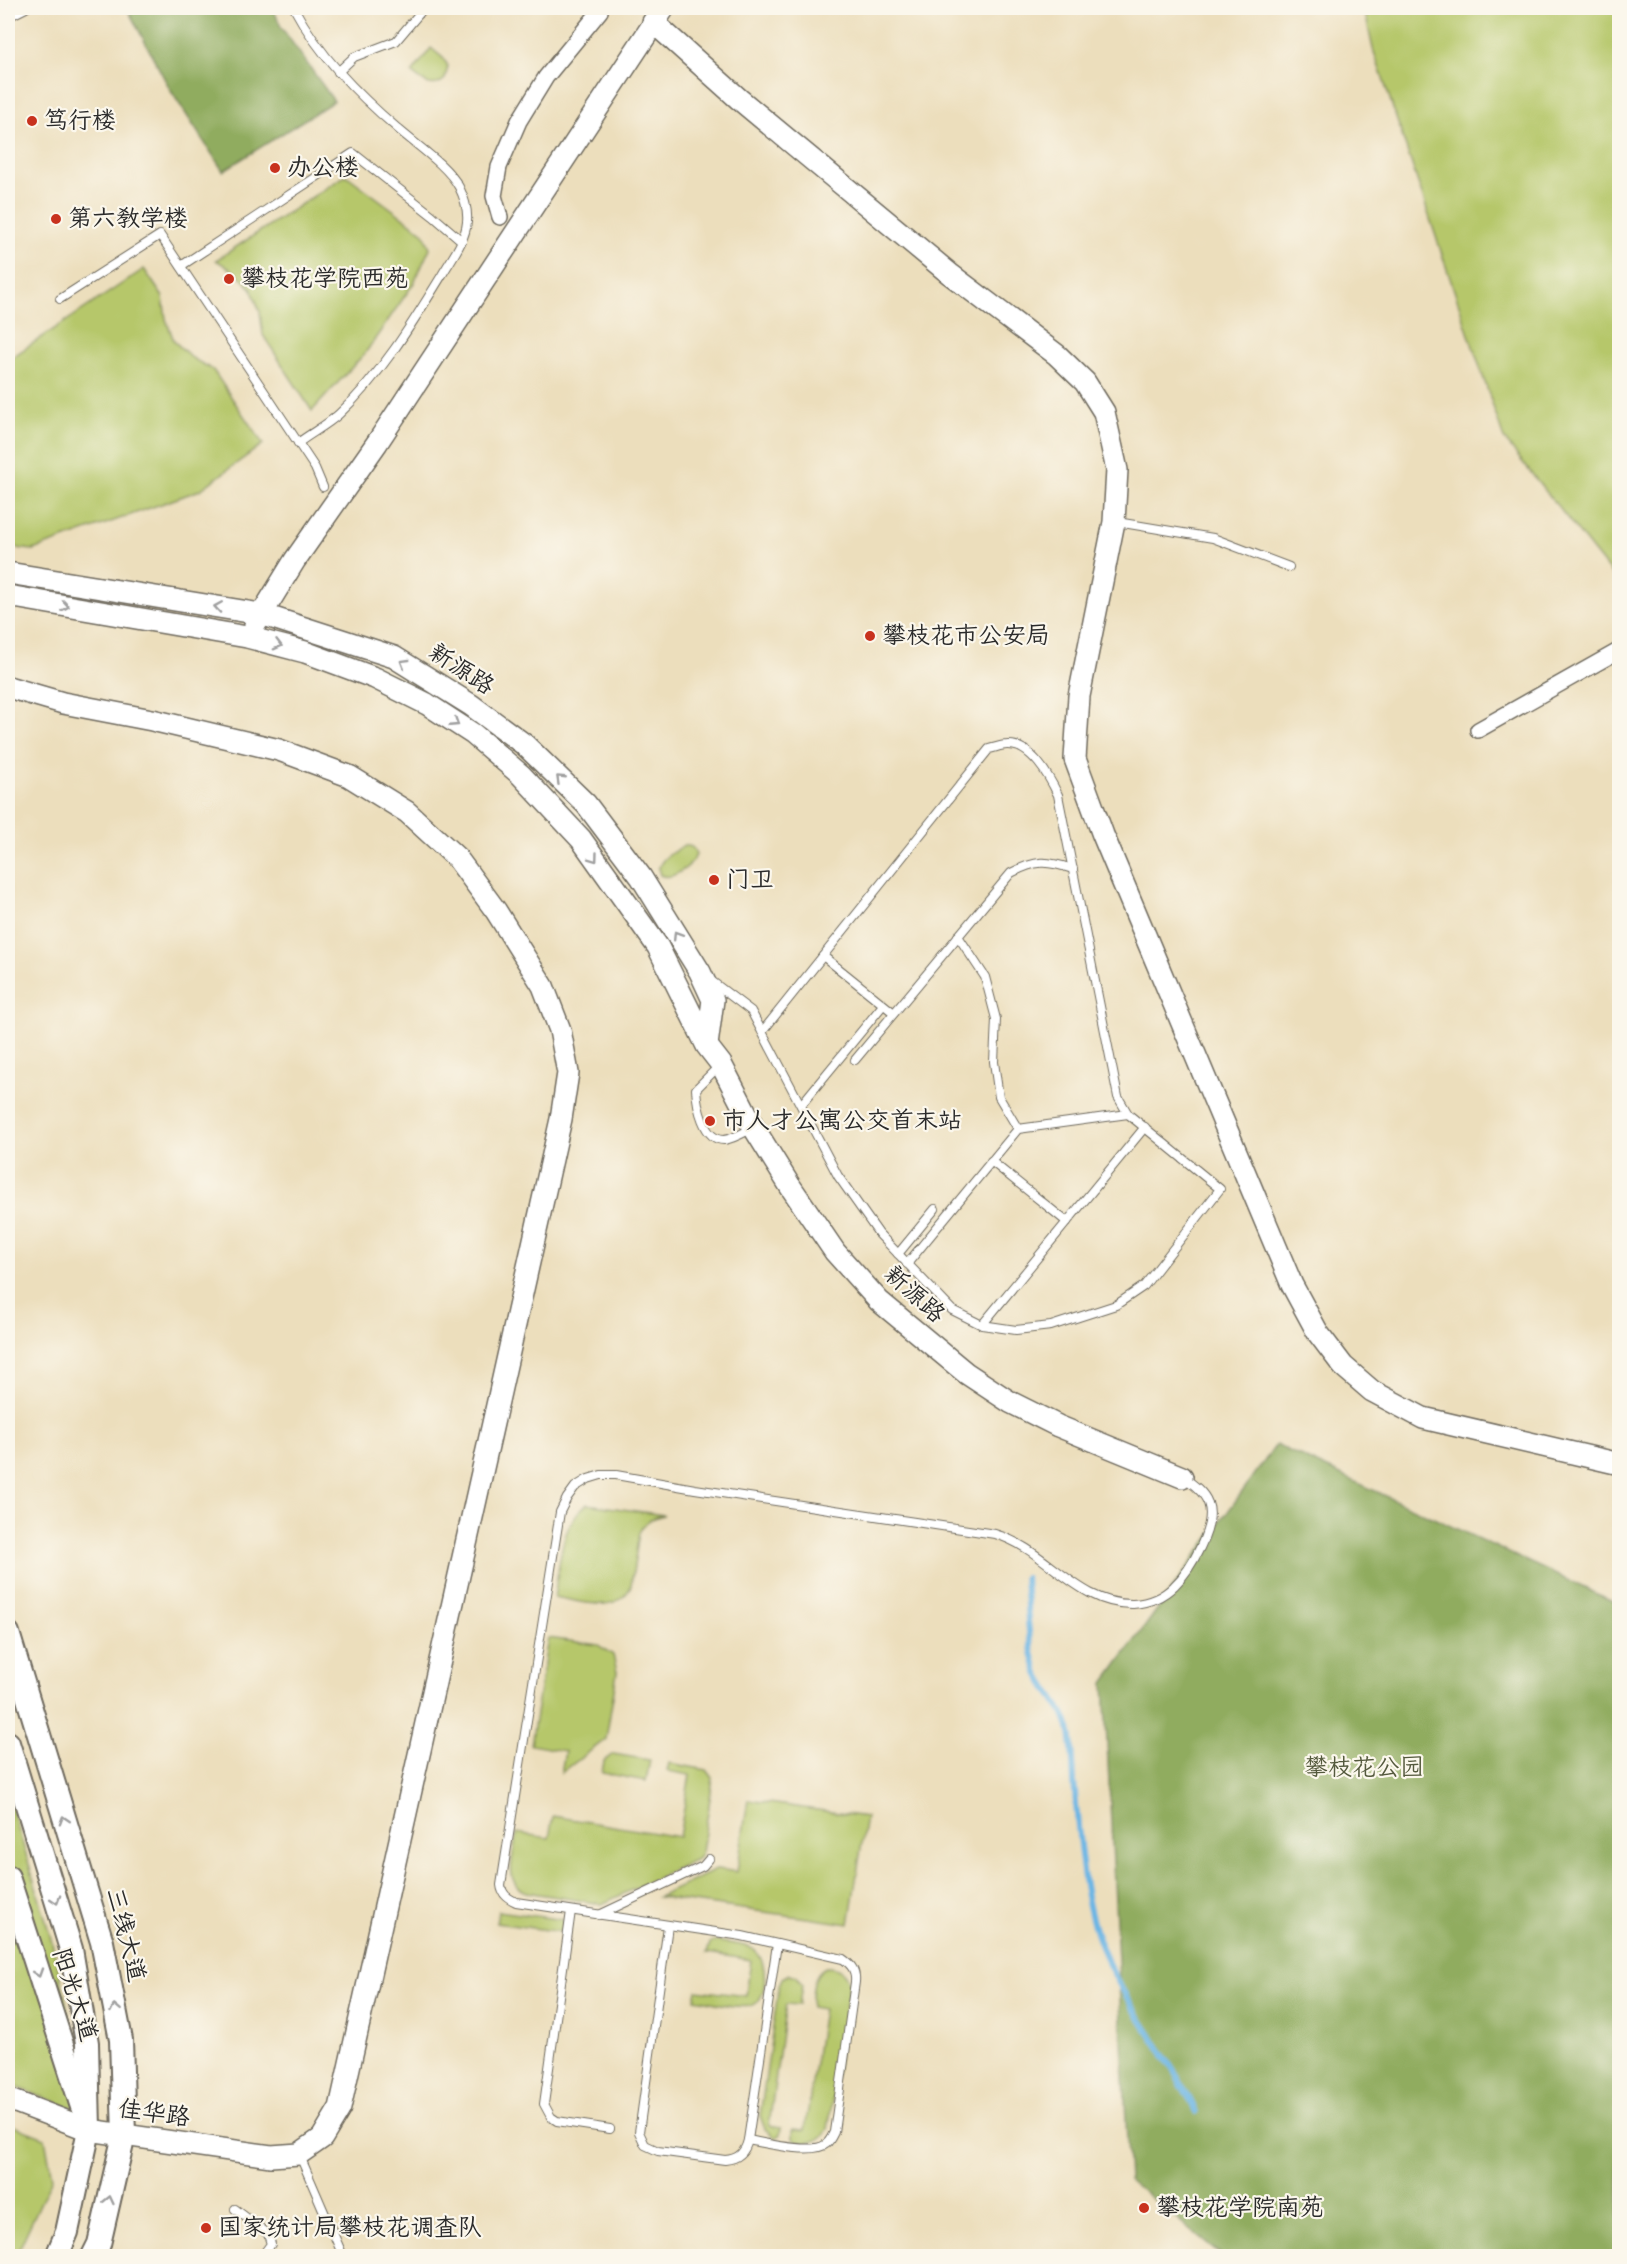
<svg xmlns="http://www.w3.org/2000/svg" width="1627" height="2264" viewBox="0 0 1627 2264" font-family="Mynerve,'LXGW WenKai TC',sans-serif">
<rect width="100%" height="100%" fill="#fbf7ec"/>
<filter id="ink" filterUnits="userSpaceOnUse"><feTurbulence type="fractalNoise" baseFrequency=".0167" numOctaves="2"/><feDisplacementMap in="SourceGraphic" scale="12" xChannelSelector="R" yChannelSelector="G"/><feConvolveMatrix kernelMatrix="1 2 1 2 8 2 1 2 1" color-interpolation-filters="sRGB"/></filter>
<filter id="wash" filterUnits="userSpaceOnUse"><feTurbulence type="fractalNoise" baseFrequency=".008" numOctaves="4" result="noise"/><feDisplacementMap in="SourceGraphic" scale="24" xChannelSelector="R" yChannelSelector="G"/><feGaussianBlur stdDeviation="1.35" result="paint"/><feColorMatrix in="noise" values="0 0 0 0 0 0 0 0 0 0 0 0 0 0 0 0 0 1.4 0 .05"/><feComposite in="paint" operator="in"/></filter>
<g filter="url(#wash)">
<rect width="100%" height="100%" fill="#ecdebc"/>
<g fill="#b6c76a" stroke="#70794a" stroke-width="1.5">
<path d="M1364,8H1619V583L1504,439L1373,49Z"/>
<path d="M431,48L443,58L448,66L445,79C433,91 422,81 412,73Z"/>
<path d="M346,175L424,233L430,248L414,283L366,352L312,411L263,335L260,312L251,288L235,272L216,260Z"/>
<path d="M144,269L163,297L166,319L174,341L192,358L213,370L263,444L200,490L33,550L8,547V360Z"/>
<path d="M684,846C691,845 695,848 696,855C692,866 672,881 660,875C654,861 673,852 684,846Z"/>
<path d="M587,1504L664,1515C651,1518 644,1522 639,1533L631,1586C617,1616 580,1601 554,1597C560,1566 559,1525 587,1504Z"/>
<path d="M548,1638L598,1645L613,1655L617,1672L606,1739L561,1773L565,1751L531,1745Z"/>
<path d="M613,1754L650,1760L646,1781L602,1773L604,1761Z"/>
<path d="M669,1763L707,1770L713,1778L702,1852L699,1858L602,1904L526,1892C502,1883 514,1852 517,1833L549,1838L553,1816L679,1837L690,1775L667,1771Z"/>
<path d="M8,1795C32,1877 62,1960 73,2045C76,2066 75,2088 75,2109L8,2084Z"/>
<path d="M748,1800L866,1817L849,1924L658,1897L718,1869L737,1872Z"/>
<path d="M498,1911L564,1920L562,1932L496,1923Z"/>
<path d="M714,1941C727,1943 744,1943 755,1951C769,1961 768,2004 750,2006C736,2009 710,2001 695,1999L697,1990L746,1996L751,1960L707,1953L710,1943Z"/>
<path d="M826,1967C839,1967 846,1972 849,1985L828,2129C821,2142 805,2147 793,2138V2129L805,2130L823,2009L811,2007C813,1993 811,1973 826,1967Z"/>
<path d="M789,1974L796,1976L802,1985L799,2005L786,2004L769,2126L781,2128L780,2134L776,2138L765,2129L760,2116L779,1986L782,1978Z"/>
<path d="M8,2124L45,2138L52,2178L16,2256H8Z"/>
</g>
<g fill="#90ac5e" stroke="#5e6c44" stroke-width="1.5">
<path d="M127,8H273L281,27L334,101L223,171L171,91Z"/>
<path d="M1276,1445L1619,1604V2256H1223L1129,2180L1104,1683Z"/>
</g>
<g fill="none" stroke-linecap="round" stroke-linejoin="round">
<path stroke="#6bb5e4" stroke-width="6" d="M1025,1578C1028,1609 1027,1644 1038,1673C1046,1692 1064,1707 1069,1728C1073,1744 1073,1764 1074,1782C1079,1833 1082,1899 1101,1947C1126,2007 1169,2054 1196,2112"/>
</g>
</g>
<g filter="url(#ink)">
<g fill="none" stroke-linecap="round" stroke-linejoin="round">
<g stroke="#6f6a5e" stroke-width="10">
<g id="lane">
<path d="M294,8C319,55 356,93 397,128C416,145 447,165 459,187C464,197 468,211 467,222C465,242 451,259 442,275C412,324 381,375 339,414C327,425 311,433 298,443"/>
<path d="M8,17L26,8"/>
<path d="M338,72L354,57L396,41L424,8"/>
<path d="M181,266L353,153L433,216L462,241"/>
<path d="M60,299L160,235L315,468L323,487"/>
<path d="M1117,522L1213,538L1289,567"/>
<path d="M958,936L985,977L996,1019L994,1062L999,1097L1018,1129"/>
<path d="M823,956L894,1013"/>
<path d="M710,980L751,1011L838,1176L879,1234L952,1310L982,1325L1016,1330L1051,1326L1116,1305L1144,1286L1220,1189L1128,1114L1118,1097L1058,795C1050,778 1031,743 1007,745C1001,745 995,748 989,749L762,1032"/>
<path d="M855,1060L1011,873C1036,860 1046,860 1073,869"/>
<path d="M720,1065L696,1089C697,1105 703,1140 724,1140C733,1139 743,1133 751,1129"/>
<path d="M801,1105L883,1005"/>
<path d="M991,1161L1067,1222"/>
<path d="M898,1254L935,1209"/>
<path d="M907,1264L1018,1129L1128,1114"/>
<path d="M982,1325L1145,1127"/>
<path d="M571,1911L544,2104L551,2117L557,2121L610,2129"/>
<path d="M599,1915L703,1866L709,1859"/>
<path d="M668,1926L639,2132L645,2145L658,2151L725,2160C738,2159 745,2153 748,2140L777,1944"/>
<path d="M748,2140C765,2143 813,2155 826,2144C830,2141 832,2136 834,2132L855,1982C856,1971 852,1965 843,1959L742,1936L516,1902C508,1898 502,1895 501,1885L560,1512L567,1498L575,1487L588,1479L601,1475H616L695,1489L995,1534C1047,1549 1077,1605 1133,1604C1148,1603 1163,1597 1174,1586C1190,1571 1217,1525 1208,1503C1204,1492 1193,1484 1183,1477"/>
<path d="M300,2156L343,2256"/>
<path d="M235,2209L268,2234L271,2244L262,2256"/>
</g>
</g>
<g stroke="#6f6a5e" stroke-width="18">
<g id="street">
<path d="M500,217L494,196L499,167L519,121L546,77L600,11L599,8"/>
<path d="M1478,730L1620,650"/>
</g>
</g>
<g stroke="#6f6a5e" stroke-width="24">
<g id="secondary">
<path d="M653,22L739,99L950,274L1057,355L1085,382L1104,412L1117,470L1114,522L1079,696L1075,759L1103,835L1292,1285L1318,1333L1343,1366L1372,1391L1423,1418L1620,1464"/>
<path d="M8,573L261,614L394,657L471,705L525,745L586,804L641,877L700,972L713,1000L707,1045"/>
<path d="M8,596L247,637L305,652L375,678L427,704L473,734L521,775L581,839L658,947L707,1046L721,1064L754,1128L790,1186L835,1252L879,1301L966,1373L1010,1402L1058,1426L1182,1477"/>
<path d="M255,625L295,560L377,443L664,8"/>
<path d="M8,687L63,703L152,720L279,750L349,776L407,812L457,858L496,911L543,986L560,1030L568,1073L561,1119L340,2108L322,2138L299,2154L271,2156L89,2130L8,2099"/>
</g>
</g>
<g stroke="#6f6a5e" stroke-width="26">
<g id="primary">
<path d="M8,1633L102,1942L121,2040L124,2135L99,2244L93,2256"/>
<path d="M8,1743L71,1949L87,2043L89,2130L67,2232L57,2256"/>
<path d="M8,1877L82,2107"/>
</g>
</g>
<use href="#lane" stroke="#fff" stroke-width="8"/>
<use href="#street" stroke="#fff" stroke-width="15"/>
<use href="#secondary" stroke="#fff" stroke-width="21"/>
<use href="#primary" stroke="#fff" stroke-width="22"/>
</g>
<defs><path id="oneway-chevron" d="M-2-3.5L2.5 0L-2 3.5" fill="none" stroke-width="1.6" stroke-linecap="round" stroke-linejoin="round" transform="scale(1.5)"/></defs>
<g stroke="#a0a0a0">
<use href="#oneway-chevron" transform="translate(65 606) rotate(9)"/>
<use href="#oneway-chevron" transform="translate(218 607) rotate(-171)"/>
<use href="#oneway-chevron" transform="translate(278 645) rotate(15)"/>
<use href="#oneway-chevron" transform="translate(404 663) rotate(-149)"/>
<use href="#oneway-chevron" transform="translate(455 723) rotate(33)"/>
<use href="#oneway-chevron" transform="translate(560 779) rotate(-136)"/>
<use href="#oneway-chevron" transform="translate(594 858) rotate(54)"/>
<use href="#oneway-chevron" transform="translate(677 935) rotate(-122)"/>
<use href="#oneway-chevron" transform="translate(64 1820) rotate(-107)"/>
<use href="#oneway-chevron" transform="translate(56 1900) rotate(73)"/>
<use href="#oneway-chevron" transform="translate(38 1973) rotate(72)"/>
<use href="#oneway-chevron" transform="translate(115 2008) rotate(-101)"/>
<use href="#oneway-chevron" transform="translate(109 2200) rotate(-77)"/>
</g>
</g>
<g fill="#c8321e" stroke="#fbf7ec" stroke-width="2">
<circle cx="32" cy="121" r="6"/>
<circle cx="275" cy="168" r="6"/>
<circle cx="56" cy="219" r="6"/>
<circle cx="229" cy="279" r="6"/>
<circle cx="870" cy="636" r="6"/>
<circle cx="714" cy="880" r="6"/>
<circle cx="710" cy="1121" r="6"/>
<circle cx="1144" cy="2208" r="6"/>
<circle cx="206" cy="2228" r="6"/>
</g>
<g text-anchor="middle" dominant-baseline="central" stroke-width="4.5" stroke-linejoin="round" paint-order="stroke">
<g font-size="24" fill="#2b2b2b" stroke="#fbf7ec" text-anchor="start">
<text x="44" y="121">笃行楼</text>
<text x="287" y="168">办公楼</text>
<text x="68" y="219">第六教学楼</text>
<text x="241" y="279">攀枝花学院西苑</text>
<text x="882" y="636">攀枝花市公安局</text>
<text x="726" y="880">门卫</text>
<text x="722" y="1121">市人才公寓公交首末站</text>
<text x="1156" y="2208">攀枝花学院南苑</text>
<text x="218" y="2228">国家统计局攀枝花调查队</text>
</g>
<g font-size="24" fill="#2b2b2b" stroke="#fbf7ec">
<text transform="translate(461 670) rotate(33)">新源路</text>
<text transform="translate(914 1295) rotate(42)">新源路</text>
<text transform="translate(125 1935) rotate(76)">三线大道</text>
<text transform="translate(74 1995) rotate(72)">阳光大道</text>
<text transform="translate(154 2114) rotate(8)">佳华路</text>
</g>
<g font-size="24" fill="#555a3e" stroke="#fbf7ec">
<text x="1364" y="1768">攀枝花公园</text>
</g>
</g>
<rect width="1627" height="2264" fill="none" stroke="#fbf7ec" stroke-width="30"/>
</svg>
